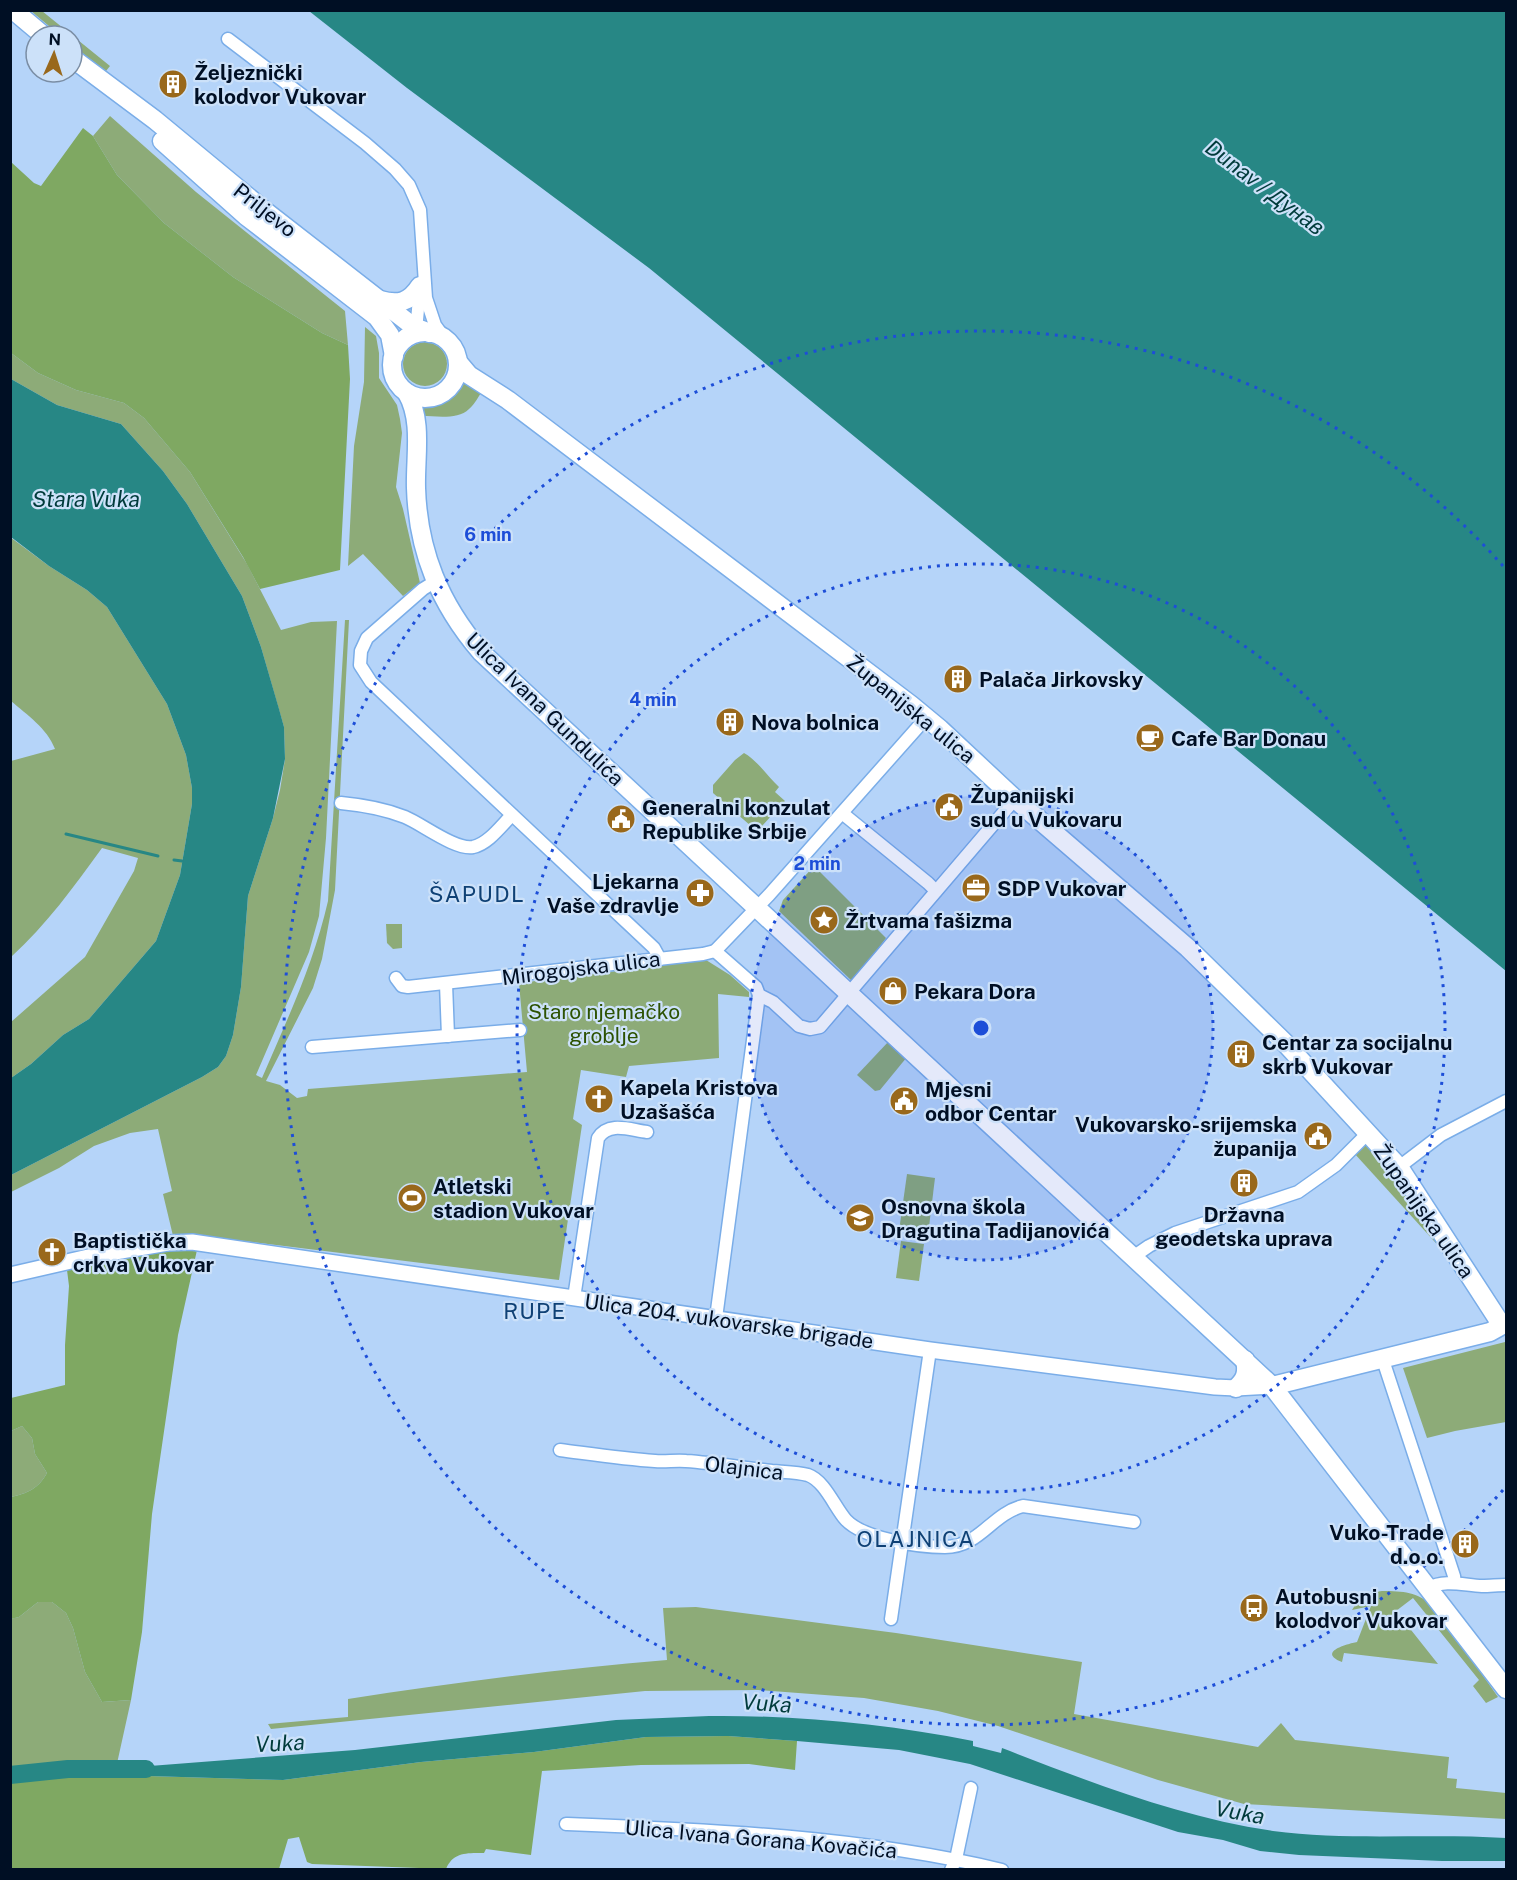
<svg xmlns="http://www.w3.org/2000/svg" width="1517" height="1880" viewBox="0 0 1517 1880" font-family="'Public Sans',sans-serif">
<rect width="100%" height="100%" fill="#b5d4f9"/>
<g fill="#8dab78">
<path d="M31,11H42L110,66L106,71H102L72,46V36H61Z"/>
<path d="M110,116L196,192L345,311L348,345L322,333L233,277L164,223L117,175L93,136Z"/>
<path d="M365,327L376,336L379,353V378L397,405L400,419L402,433L396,487L403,509L420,583L403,596L363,554L348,566L354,446L364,382Z"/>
<circle cx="425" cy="364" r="22"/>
<path d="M11,353L38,373L76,390L124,403L144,418L190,472L247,564L281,630L311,622L337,621L326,838L319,916L309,952L256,1075L262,1078C287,1020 314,963 328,901L345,620H349L335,890L322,959L313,988L266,1081L280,1085L297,1098L307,1096L308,1089L527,1072L519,983L706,960L730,975L749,992V997L718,994L719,1058L629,1066L626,1077L581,1070L573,1119L582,1125L559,1280L235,1240L215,1243L174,1240L163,1194L172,1191L158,1129L130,1133L94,1146L59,1168L11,1192V1175L202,1077L218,1067L226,1056L233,1035L241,987L248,896L273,818L280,790L285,759L284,727L261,647L242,596L187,504L163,471L121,424L57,405L11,379Z"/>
<path d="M462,378L483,389C479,396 475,404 469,409C458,420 436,416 422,416L420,404C440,402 451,395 462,378Z"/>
<path d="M10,537L49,566L87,590L107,607L167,704L186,755L192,788V804L180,875L156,941L89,1019L63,1035L31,1064L11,1078V1022L85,957L134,871L138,858L102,848C73,888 47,924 11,957V761L55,749C47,728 27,715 11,701Z"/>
<path d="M744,753C758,761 767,776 779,787L775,792L785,801L780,807L782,809L776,816L773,814L761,827L762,829L759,833L713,793V785L735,760Z"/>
<path d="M814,866L886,938L853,982L779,911L783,900Z"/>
<path d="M386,924H402V948L393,949L387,943Z"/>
<path d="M889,1041L907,1057L880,1090L875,1091L857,1075Z"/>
<path d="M1371,1143L1398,1173L1444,1252L1354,1153L1364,1144Z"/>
<path d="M907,1174L935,1178L928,1235L899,1231Z"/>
<path d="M901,1241L924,1244L919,1281L896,1278Z"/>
<path d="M1505,1342L1506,1422L1455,1431L1427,1438L1403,1368Z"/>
<path d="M22,1426L32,1438L35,1454L47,1473C38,1489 28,1493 11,1497V1431Z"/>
<path d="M1382,1591C1404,1591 1416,1592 1434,1606L1498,1697L1486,1703L1473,1686L1479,1680L1413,1598L1396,1611L1438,1664L1344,1653L1342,1662C1317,1652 1347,1644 1357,1642L1371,1606L1352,1610C1360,1597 1367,1593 1382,1591Z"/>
<path d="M38,1602H52L66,1613L73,1628L85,1672L102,1702L131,1700L116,1768L68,1769L11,1775L10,1619L19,1617Z"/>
<path d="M696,1607L896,1633L1082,1662L1074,1714L1258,1747L1281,1723L1295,1740L1449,1757L1447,1778L1457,1779L1456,1788L1506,1793V1819L1244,1804L1158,1780L998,1726L938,1711L864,1698L758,1690L645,1691L271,1729L268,1724L348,1717V1699C454,1682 560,1669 667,1660L663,1608Z"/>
</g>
<g fill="#7fa862">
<path d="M83,128L93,136L117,175L164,223L233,277L322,333L348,345L350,379L340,570L260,589L243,557L190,472L144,418L124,403L76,390L38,373L11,353V162L34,183L41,186Z"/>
<path d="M183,1248L197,1250L178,1335L152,1514L142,1632L131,1700L102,1702L85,1672L73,1628L66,1613L52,1602H38L19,1617L11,1619V1497C28,1493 38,1489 47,1473L35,1454L32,1438L22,1426L11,1431V1398L65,1385V1345L69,1286L67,1270Z"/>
<path d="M728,1736L797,1741L795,1770L749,1764L641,1765L542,1771L531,1855L486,1849L484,1853C467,1853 453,1852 446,1869L312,1864L307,1862L299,1837L288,1839L279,1869L11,1870V1775L68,1769L116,1768H124L148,1776L283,1780L421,1762L534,1752L646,1737Z"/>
</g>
<g fill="#278785">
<path d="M309,11H1506V971L649,268L407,88Z"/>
<path d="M11,379L57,405L121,424L163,471L187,504L242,596L261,647L279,709L284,727L285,759L273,818L248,896L241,987L233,1035L226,1056L218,1067L202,1077L11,1175V1078L31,1064L63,1035L89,1019L156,941L180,875L192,804V788L186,755L167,704L107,607L87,590L49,566L11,537Z"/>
<path d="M709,1716C798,1715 886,1724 973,1741V1746L1001,1753L1002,1748C1090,1782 1179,1817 1273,1831C1348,1841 1430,1833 1506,1838V1861H1442L1299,1855L1260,1851L1223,1840L1178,1832L970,1764L899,1750L797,1741L728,1736L646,1737L534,1752L421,1762L283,1780L148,1776L124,1768L355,1750L616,1720Z"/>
</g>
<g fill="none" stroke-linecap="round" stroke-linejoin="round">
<g stroke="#278785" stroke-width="3">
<path d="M66,834L158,856"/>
<path d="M174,860L182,861"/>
</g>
<path stroke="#278785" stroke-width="18" d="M10,1775L68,1769H146"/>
<g stroke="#7aade8" stroke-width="15">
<g id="minor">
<path d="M228,39L365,143L395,169L409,185L420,210L426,298L435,325L445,339"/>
<path d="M407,338L417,320L420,288"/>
<path d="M436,581L423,589L367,638L361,651L360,665L371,682L654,948L660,959"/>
<path d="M926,718L769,895L715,951L756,987L759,995L773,1002L799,1026L810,1029L820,1027L1015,799"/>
<path d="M341,803C362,805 385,809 405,817C422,824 455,850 473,847C488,844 501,826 512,815"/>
<path d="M842,813L928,883L936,891"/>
<path d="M396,978L402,986L408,987L703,954L715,951"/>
<path d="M446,984L448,1036"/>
<path d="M312,1047L520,1030"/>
<path d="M1399,1167L1441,1135L1506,1101"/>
<path d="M1133,1257L1149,1246L1175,1233L1298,1192L1336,1165L1368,1133"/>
<path d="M574,1298L598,1138C609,1121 630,1130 647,1132"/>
<path d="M716,1318L759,995"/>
<path d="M1382,1357L1454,1576L1455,1583"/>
<path d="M560,1450C591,1454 623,1459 655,1461C665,1462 676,1460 686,1461C715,1463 744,1468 772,1471C784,1472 798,1472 808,1475C825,1481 835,1508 846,1520C864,1539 919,1547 945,1547C980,1547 991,1514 1023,1506L1134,1522"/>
<path d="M1428,1588C1445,1579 1463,1585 1482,1586C1490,1586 1498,1585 1506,1585"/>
<path d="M891,1619L930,1350"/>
<path d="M566,1824C712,1830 860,1836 1002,1870"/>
<path d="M951,1870L956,1859L971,1788"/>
</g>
</g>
<g stroke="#7aade8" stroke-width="18">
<path id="tertiary" d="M10,1275L97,1255L168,1243L192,1242L930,1350L1215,1387L1236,1388L1272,1386"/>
</g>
<g stroke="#7aade8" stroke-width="21">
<g id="primary">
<path d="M13,10L44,36"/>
<path d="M72,58L155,120L265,211L405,320L414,327L430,333"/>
<path d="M162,141L246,216L377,317L390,335L394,356"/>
<path d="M380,300C398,305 409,303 420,286"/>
<circle cx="425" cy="365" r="33"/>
<path d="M458,362L469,375L508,400L911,705L940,729L1015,799L1188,948L1285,1043L1399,1167L1499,1321V1327L1490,1332L1272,1386"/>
<path d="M407,393C423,421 415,457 416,488C418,552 440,604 481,652L1272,1386L1506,1689"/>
<path d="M1236,1388C1245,1380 1248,1373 1245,1360"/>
</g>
</g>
<use href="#minor" stroke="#fff" stroke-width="12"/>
<use href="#tertiary" stroke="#fff" stroke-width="15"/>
<use href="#primary" stroke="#fff" stroke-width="18"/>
</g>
<circle cx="981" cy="1028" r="232" fill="#1d4ed8" fill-opacity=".12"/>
<g fill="none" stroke="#1d4ed8" stroke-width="3" stroke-dasharray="3 6">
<circle cx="981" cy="1028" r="232"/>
<circle cx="981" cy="1028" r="464"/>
<path d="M1503 1490A697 697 0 1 1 1503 566"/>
</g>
<defs>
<g id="building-disc" transform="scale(1.5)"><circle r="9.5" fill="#99681b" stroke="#cce1f9"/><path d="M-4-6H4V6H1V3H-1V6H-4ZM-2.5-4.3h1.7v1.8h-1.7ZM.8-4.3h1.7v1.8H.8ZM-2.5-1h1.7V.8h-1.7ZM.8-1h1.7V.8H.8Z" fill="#fff"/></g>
<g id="cafe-disc" transform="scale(1.5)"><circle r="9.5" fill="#99681b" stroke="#cce1f9"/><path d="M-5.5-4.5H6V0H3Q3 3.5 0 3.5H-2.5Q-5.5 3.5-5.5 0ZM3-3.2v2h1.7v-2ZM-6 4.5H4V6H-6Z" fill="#fff"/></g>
<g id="civic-disc" transform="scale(1.5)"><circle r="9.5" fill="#99681b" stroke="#cce1f9"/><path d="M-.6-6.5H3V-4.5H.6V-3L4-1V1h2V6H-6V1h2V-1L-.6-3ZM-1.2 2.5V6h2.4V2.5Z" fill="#fff"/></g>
<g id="office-disc" transform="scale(1.5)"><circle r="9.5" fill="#99681b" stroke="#cce1f9"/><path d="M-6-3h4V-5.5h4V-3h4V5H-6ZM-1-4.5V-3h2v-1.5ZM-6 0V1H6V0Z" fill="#fff"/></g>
<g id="pharmacy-disc" transform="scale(1.5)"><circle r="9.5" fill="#99681b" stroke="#cce1f9"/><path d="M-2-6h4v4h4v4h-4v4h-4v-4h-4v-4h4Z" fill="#fff"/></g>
<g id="sight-disc" transform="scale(1.5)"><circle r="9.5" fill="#99681b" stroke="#cce1f9"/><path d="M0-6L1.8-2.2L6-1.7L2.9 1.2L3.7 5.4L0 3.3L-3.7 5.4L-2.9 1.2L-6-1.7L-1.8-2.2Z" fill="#fff"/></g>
<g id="shop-disc" transform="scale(1.5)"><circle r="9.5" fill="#99681b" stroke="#cce1f9"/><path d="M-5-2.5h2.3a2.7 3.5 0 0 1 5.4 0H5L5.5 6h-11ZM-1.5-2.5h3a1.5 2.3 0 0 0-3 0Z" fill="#fff"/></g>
<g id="church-disc" transform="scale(1.5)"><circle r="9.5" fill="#99681b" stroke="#cce1f9"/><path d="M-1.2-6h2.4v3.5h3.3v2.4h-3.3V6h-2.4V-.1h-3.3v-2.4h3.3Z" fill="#fff"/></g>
<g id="stadium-disc" transform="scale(1.5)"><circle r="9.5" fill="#99681b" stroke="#cce1f9"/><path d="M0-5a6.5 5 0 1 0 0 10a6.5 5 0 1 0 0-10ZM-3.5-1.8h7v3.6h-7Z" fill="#fff"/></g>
<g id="school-disc" transform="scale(1.5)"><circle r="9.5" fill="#99681b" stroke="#cce1f9"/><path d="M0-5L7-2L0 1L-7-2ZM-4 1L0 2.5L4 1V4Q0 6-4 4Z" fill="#fff"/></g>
<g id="bus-disc" transform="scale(1.5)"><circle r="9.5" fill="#99681b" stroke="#cce1f9"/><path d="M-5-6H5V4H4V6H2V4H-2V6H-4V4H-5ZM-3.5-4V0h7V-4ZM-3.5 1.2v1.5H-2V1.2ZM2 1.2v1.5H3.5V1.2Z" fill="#fff"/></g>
</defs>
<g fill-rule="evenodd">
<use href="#building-disc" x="173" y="84"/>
<use href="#building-disc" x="958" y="679"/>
<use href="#building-disc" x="730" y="722"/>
<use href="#cafe-disc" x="1150" y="738"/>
<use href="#civic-disc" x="949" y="807"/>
<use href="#civic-disc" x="621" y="819"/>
<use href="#office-disc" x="976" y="888"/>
<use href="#pharmacy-disc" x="700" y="893"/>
<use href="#sight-disc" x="824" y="920"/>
<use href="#shop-disc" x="893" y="991"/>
<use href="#building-disc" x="1241" y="1054"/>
<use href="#church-disc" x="599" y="1099"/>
<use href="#civic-disc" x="904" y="1101"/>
<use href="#civic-disc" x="1318" y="1136"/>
<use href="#building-disc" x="1244" y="1183"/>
<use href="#stadium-disc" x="412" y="1198"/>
<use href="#school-disc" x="860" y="1218"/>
<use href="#church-disc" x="52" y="1252"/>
<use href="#building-disc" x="1465" y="1544"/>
<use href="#bus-disc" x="1254" y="1608"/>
</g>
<g text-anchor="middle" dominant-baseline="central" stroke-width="4.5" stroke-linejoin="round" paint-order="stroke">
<g font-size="21" font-weight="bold" fill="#000f24" stroke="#cce1f9" text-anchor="start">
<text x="194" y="72">Željeznički<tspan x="194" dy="24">kolodvor Vukovar</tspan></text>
<text x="979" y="679">Palača Jirkovsky</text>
<text x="751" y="722">Nova bolnica</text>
<text x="1171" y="738">Cafe Bar Donau</text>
<text x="970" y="795">Županijski<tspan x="970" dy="24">sud u Vukovaru</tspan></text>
<text x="642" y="807">Generalni konzulat<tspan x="642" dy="24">Republike Srbije</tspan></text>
<text x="679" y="881" text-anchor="end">Ljekarna<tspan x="679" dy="24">Vaše zdravlje</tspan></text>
<text x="997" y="888">SDP Vukovar</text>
<text x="845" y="920">Žrtvama fašizma</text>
<text x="914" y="991">Pekara Dora</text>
<text x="1262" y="1042">Centar za socijalnu<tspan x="1262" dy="24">skrb Vukovar</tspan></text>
<text x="620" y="1087">Kapela Kristova<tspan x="620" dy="24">Uzašašća</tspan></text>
<text x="925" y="1089">Mjesni<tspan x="925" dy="24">odbor Centar</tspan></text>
<text x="1297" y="1124" text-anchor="end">Vukovarsko-srijemska<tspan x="1297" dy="24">županija</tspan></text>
<text x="433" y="1186">Atletski<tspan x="433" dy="24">stadion Vukovar</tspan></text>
<text x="881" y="1206">Osnovna škola<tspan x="881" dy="24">Dragutina Tadijanovića</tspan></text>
<text x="1244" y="1214" text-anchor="middle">Državna<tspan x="1244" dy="24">geodetska uprava</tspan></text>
<text x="73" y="1240">Baptistička<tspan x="73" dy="24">crkva Vukovar</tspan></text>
<text x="1444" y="1532" text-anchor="end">Vuko-Trade<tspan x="1444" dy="24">d.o.o.</tspan></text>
<text x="1275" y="1596">Autobusni<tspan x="1275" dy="24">kolodvor Vukovar</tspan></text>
</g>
<g font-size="21" fill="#000f24" stroke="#cce1f9">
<text transform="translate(265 210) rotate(38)">Priljevo</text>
<text transform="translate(545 709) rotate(44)">Ulica Ivana Gundulića</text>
<text transform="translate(911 709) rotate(39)">Županijska ulica</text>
<text transform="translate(581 968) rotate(-7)">Mirogojska ulica</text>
<text transform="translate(1424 1211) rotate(55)">Županijska ulica</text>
<text transform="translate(729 1321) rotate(8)">Ulica 204. vukovarske brigade</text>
<text transform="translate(744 1468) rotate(7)">Olajnica</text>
<text transform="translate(761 1839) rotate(5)">Ulica Ivana Gorana Kovačića</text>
</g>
<g font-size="21" fill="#2d5203" stroke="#cce1f9">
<text x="604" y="1011">Staro njemačko<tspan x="604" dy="24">groblje</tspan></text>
</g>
<g font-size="22" font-style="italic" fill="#003b3b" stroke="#cce1f9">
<text transform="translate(1265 187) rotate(37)">Dunav / Дунав</text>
<text x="86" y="499">Stara Vuka</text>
<text transform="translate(767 1703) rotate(4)">Vuka</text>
<text transform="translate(280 1743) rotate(-3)">Vuka</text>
<text transform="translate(1240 1812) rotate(10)">Vuka</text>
</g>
<g font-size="22" letter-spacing="1.5" fill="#0f4175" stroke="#cce1f9">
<text x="477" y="894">ŠAPUDL</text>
<text x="535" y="1311">RUPE</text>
<text x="916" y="1539">OLAJNICA</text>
</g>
</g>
<circle cx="981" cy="1028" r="9" fill="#1d4ed8" stroke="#cce1f9" stroke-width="3"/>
<g font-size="18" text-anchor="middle" font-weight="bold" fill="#1d4ed8" stroke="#cce1f9" stroke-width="4.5" stroke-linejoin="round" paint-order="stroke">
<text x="488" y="541">6 min</text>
<text x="653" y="706">4 min</text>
<text x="817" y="870">2 min</text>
</g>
<rect width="1517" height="1880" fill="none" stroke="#000f24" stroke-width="24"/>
<g transform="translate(54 54) rotate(3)"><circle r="28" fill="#cce1f9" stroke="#7a8da4" stroke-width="1.5"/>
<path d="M0-4.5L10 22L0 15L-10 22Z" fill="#99681b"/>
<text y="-9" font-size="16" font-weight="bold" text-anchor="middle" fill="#000f24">N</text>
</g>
</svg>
